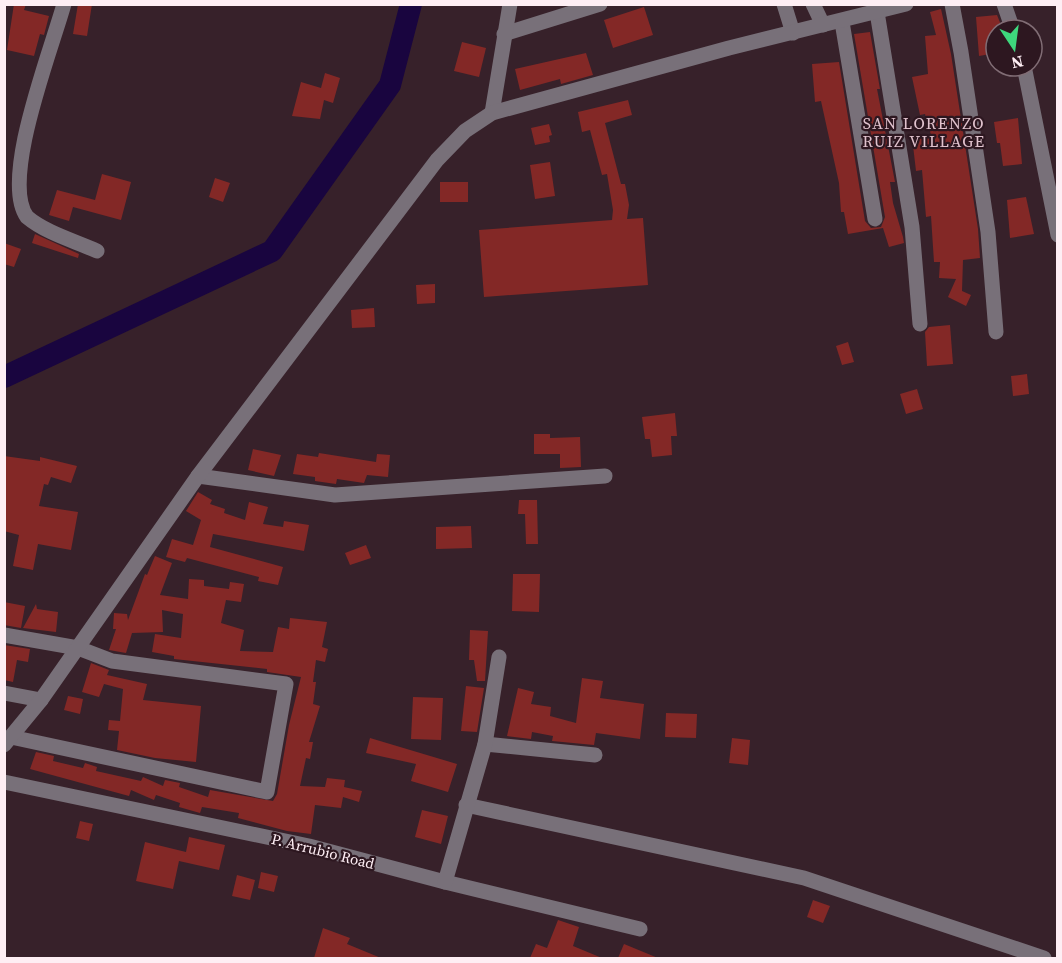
<svg xmlns="http://www.w3.org/2000/svg" width="1062" height="963" viewBox="0 0 1062 963" font-family="'Source Serif 4',serif">
<rect width="100%" height="100%" fill="#37212a"/>
<g fill="none" stroke-linecap="round" stroke-linejoin="round">
<path stroke="#19053f" stroke-width="22" d="M4,377L272,251L390,85L411,4"/>
</g>
<g fill="#832826">
<path d="M14,4H26L24,10L49,16L44,35L40,34L34,56L7,50Z"/>
<path d="M78,4H92L87,36L73,34Z"/>
<path d="M644,7L653,35L613,48L604,20Z"/>
<path d="M941,9L951,54L978,229L980,258L963,260L962,291L971,295L966,306L948,297L956,279L939,278L940,262H934L931,216L926,217L922,170L916,171L912,137L931,135L925,114L920,115L912,77L928,74L925,36L936,35L930,12Z"/>
<path d="M997,15L1003,30H996V53L979,56L976,17Z"/>
<path d="M870,32L880,89H877L895,182H890L893,203L903,237L904,243L889,247L883,228L848,234L844,212H841L839,183L821,101L815,102L812,64L839,62L865,221L871,228L881,227L885,217L854,34Z"/>
<path d="M462,42L486,48L479,77L454,71Z"/>
<path d="M586,53L593,75L561,84L560,79L520,90L515,69Z"/>
<path d="M325,73L340,78L333,103L324,100L320,119L292,116L301,82L321,88Z"/>
<path d="M628,100L632,115L605,123L621,184H625L629,205L627,219L643,218L648,285L484,297L479,230L612,220L613,210L607,174L602,175L590,130L582,132L578,112Z"/>
<path d="M1018,118L1022,164L1003,166L1000,143H997L994,122Z"/>
<path d="M549,124L552,135L549,136L550,142L535,145L531,128Z"/>
<path d="M550,162L555,196L535,199L530,165Z"/>
<path d="M102,174L131,182L121,220L73,207L69,221L49,215L57,190L95,200Z"/>
<path d="M215,178L230,183L223,202L209,197Z"/>
<rect x="440" y="182" width="28" height="20"/>
<path d="M1026,197L1034,234L1010,238L1007,200Z"/>
<path d="M35,234L79,254L78,258L32,243Z"/>
<path d="M4,243L21,249L14,267L4,264Z"/>
<path d="M435,284V303L417,304L416,285Z"/>
<path d="M374,308L375,327L352,328L351,310Z"/>
<path d="M950,325L953,364L927,366L925,332L929,327Z"/>
<path d="M848,342L854,362L842,365L836,346Z"/>
<path d="M1027,374L1029,394L1013,396L1011,376Z"/>
<path d="M917,389L923,409L906,414L900,394Z"/>
<path d="M675,413L677,436H671L672,455L652,457L650,439H645L642,417Z"/>
<path d="M534,434H550V438L580,437L581,467L560,468V454H534Z"/>
<path d="M253,449L281,455L274,476L248,470Z"/>
<path d="M319,453L376,462L377,454L390,455L388,477L367,475L364,483L337,479L336,484L315,481V477L293,474L297,454L318,457Z"/>
<path d="M4,456L40,461V457L77,466L71,483L51,477L48,485L44,484L39,506L78,512L71,550L38,544L33,570L13,566L19,535L4,531Z"/>
<path d="M198,492L212,500L210,504L225,509L224,513L245,520L249,502L268,507L263,524L283,527L284,521L309,525L304,551L213,534L210,547L283,567L278,585L258,581L259,577L187,558L185,562L166,557L172,539L193,545L201,520L186,511Z"/>
<path d="M519,500H537L538,544H526L525,514H518Z"/>
<path d="M471,526L472,548L436,549V527Z"/>
<path d="M366,545L371,558L350,565L345,553Z"/>
<path d="M155,556L172,563L160,595L188,599L189,579L204,580V586L229,589L230,582L244,584L241,602L226,600L221,623L244,630L240,651L273,652L278,627L289,629L290,618L327,622L322,647L328,649L325,662L316,660L313,682H316L313,704L320,706L309,742H313L310,759L306,758L300,786L325,787L327,778L345,780L344,787L362,791L359,802L343,797L341,808L315,805L311,834L287,831L238,818L239,813L202,807L200,813L179,807L180,803L156,795L154,800L131,790L129,796L30,769L36,752L54,756L53,761L83,768L85,763L97,767L96,771L141,781L143,777L163,786L165,780L180,783L179,787L208,797L210,790L273,801L277,794L289,725L301,677L267,672V669L174,659V656L152,652L155,634L181,638L183,614L162,610L163,632L132,633L126,653L109,650L116,629H113L114,613L127,614L128,620L145,574L147,575Z"/>
<path d="M513,574H540L539,612L512,611Z"/>
<path d="M4,602L25,606L21,628L4,625Z"/>
<path d="M36,604L37,609L58,612L56,632L23,628Z"/>
<path d="M470,630L488,631L485,681H477L474,660H469Z"/>
<path d="M4,645L30,649L28,662L17,660L13,682L4,680Z"/>
<path d="M91,663L109,670L107,675L147,684L143,700L201,706L196,762L155,758L117,750L119,731L108,730L109,720L120,721L123,689L104,684L99,697L82,692Z"/>
<path d="M582,678L603,681L600,698L644,704L640,739L596,733L594,745L552,741L553,736L532,732L531,739L507,736L518,688L534,692L531,704L551,707L550,716L576,723Z"/>
<path d="M466,686L484,688L477,732L461,731Z"/>
<path d="M68,696L83,699L80,714L64,710Z"/>
<path d="M413,697L443,698L441,740L411,739Z"/>
<path d="M666,713L697,714L696,738L665,737Z"/>
<path d="M370,738L457,764L448,792L411,781L416,764L366,753Z"/>
<path d="M732,738L750,740L748,765L729,763Z"/>
<path d="M422,810L448,816L441,844L415,837Z"/>
<path d="M80,821L93,824L89,841L76,838Z"/>
<path d="M189,837L225,845L219,870L179,861L173,889L136,881L145,842L186,852Z"/>
<path d="M261,872L278,876L274,892L258,888Z"/>
<path d="M237,875L255,880L250,900L232,896Z"/>
<path d="M813,900L830,906L823,923L807,917Z"/>
<path d="M558,920L579,927L573,946L602,958H530L536,944L547,948Z"/>
<path d="M323,928L350,938L347,944L381,958H314Z"/>
<path d="M624,944L658,958H618Z"/>
</g>
<g fill="none" stroke-linecap="round" stroke-linejoin="round">
<g stroke="#787079" stroke-width="15">
<path d="M64,4C51,51 0,180 27,217C46,233 75,241 97,251"/>
<path d="M784,4L793,33"/>
<path d="M813,4L823,25"/>
<path d="M952,4L961,52L988,232L996,332"/>
<path d="M1004,4L1013,30"/>
<path d="M877,12L912,227L920,324"/>
<path d="M842,22L875,219"/>
<path d="M504,34L600,4"/>
<path d="M1024,66L1058,235"/>
<path d="M492,113L510,4"/>
<path d="M198,476L335,495L605,476"/>
<path d="M4,635L78,648L112,661L286,684L267,792L11,737"/>
<path d="M4,693L41,700"/>
<path d="M485,744L595,755"/>
<path d="M4,745L41,700L198,476L437,160L465,131L492,113L729,48L906,4"/>
<path d="M4,782L309,846L445,882L640,929"/>
<path d="M466,805L804,878L1044,958"/>
<path d="M445,882L485,744L499,657"/>
</g>
</g>
<g text-anchor="middle" dominant-baseline="central" stroke-width="4.5" stroke-linejoin="round" paint-order="stroke">
<g font-size="15" fill="#feeef4" stroke="#2d1720">
<text transform="translate(323 851) rotate(14)">P. Arrubio Road</text>
</g>
<g font-size="16" letter-spacing="1.5" fill="#e1c3ce" stroke="#2d1720">
<text x="924" y="123">SAN LORENZO<tspan x="924" dy="18">RUIZ VILLAGE</tspan></text>
</g>
</g>
<rect width="1062" height="963" fill="none" stroke="#feeef4" stroke-width="12"/>
<g transform="translate(1014 48) rotate(167)"><circle r="28" fill="#2d1720" stroke="#816d75" stroke-width="1.5"/>
<path d="M0-4.5L10 22L0 15L-10 22Z" fill="#3ed77d"/>
<text y="-9" font-size="16" font-weight="bold" text-anchor="middle" fill="#feeef4">N</text>
</g>
</svg>
